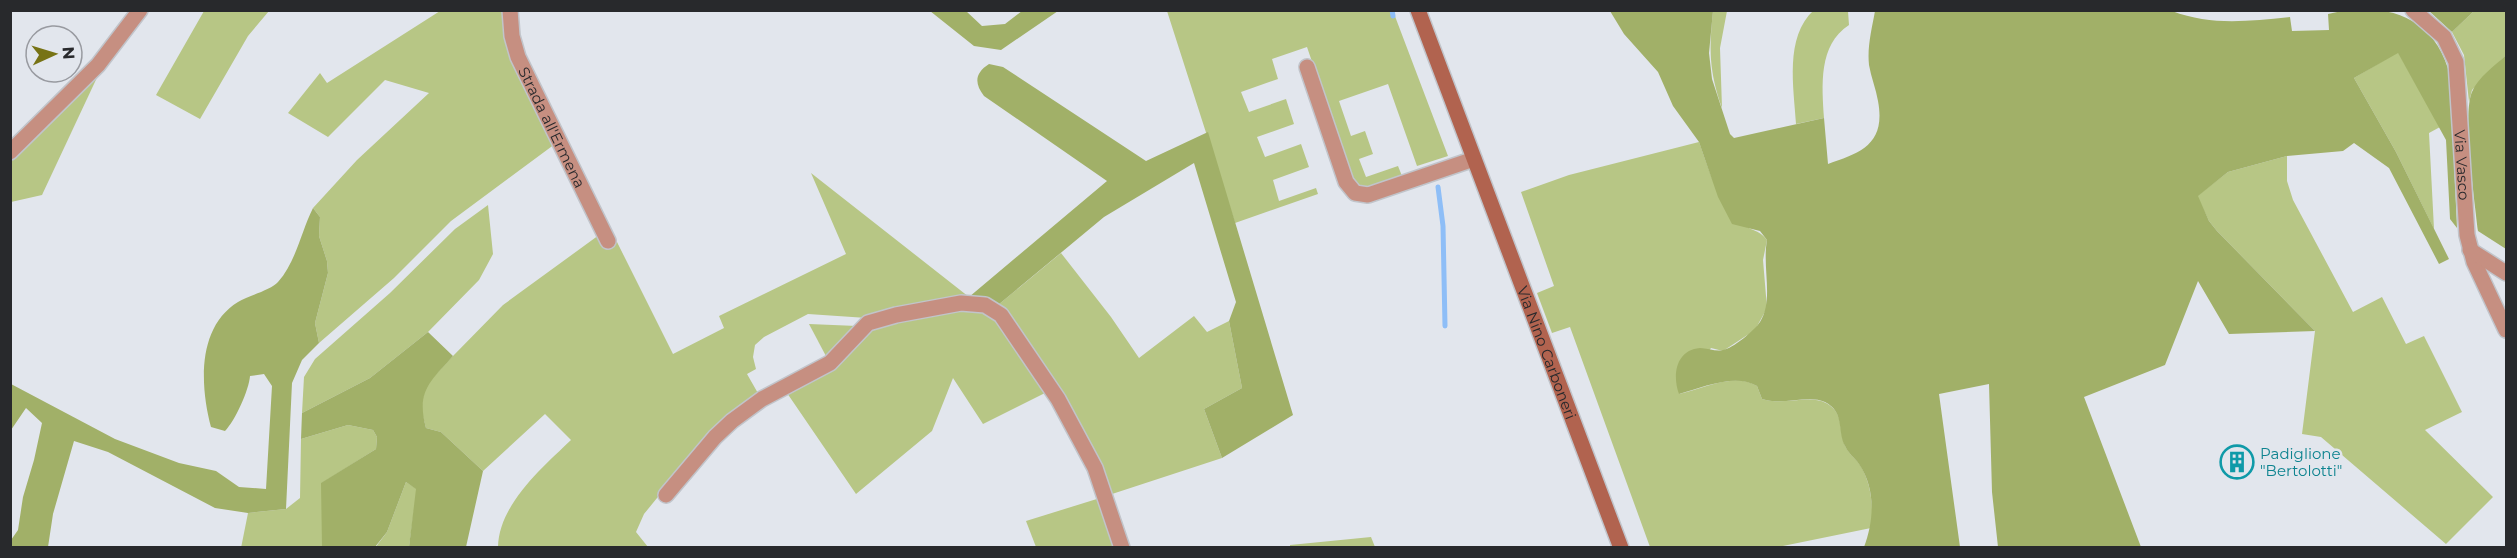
<svg xmlns="http://www.w3.org/2000/svg" width="2517" height="558" viewBox="0 0 2517 558" font-family="Montserrat,sans-serif">
<rect width="100%" height="100%" fill="#e2e6ed"/>
<g fill="#b7c685">
<path d="M1814,10L1848,11L1849,25C1818,45 1822,86 1824,118L1796,124C1794,88 1784,37 1814,10Z"/>
<path d="M204,11H269L248,36L200,119L156,95Z"/>
<path d="M440,11H504L555,144L451,221L394,278L319,343L315,323L328,273L327,261L319,236L320,217L313,208L357,160L429,93L385,80L328,137L288,113L320,73L327,83Z"/>
<path d="M1167,11H1393L1448,156L1417,166L1388,84L1339,101L1351,136L1365,131L1373,154L1359,159L1366,177L1398,166L1402,176L1368,188L1354,185L1307,47L1272,59L1278,79L1241,92L1249,112L1286,99L1294,124L1257,137L1265,157L1301,144L1309,167L1273,180L1279,201L1316,188L1318,194L1235,223Z"/>
<path d="M1713,11H1727L1720,48L1722,108C1709,71 1709,49 1713,11Z"/>
<path d="M2474,11H2506V55L2472,90L2469,102L2464,55L2452,32Z"/>
<path d="M2398,52L2440,127L2429,133L2434,229L2396,152L2354,78Z"/>
<path d="M101,69L42,195L11,202V159Z"/>
<path d="M1699,142C1710,172 1717,200 1740,222C1749,231 1759,229 1767,240L1763,260L1767,308L1755,330L1723,351L1711,348L1679,394C1704,389 1734,372 1757,386L1762,399C1783,406 1809,394 1826,403C1843,412 1839,427 1844,443C1846,451 1855,458 1860,465C1871,482 1874,508 1871,528L1778,547H1650L1570,327L1552,333L1537,293L1554,286L1521,192L1569,175Z"/>
<path d="M2287,156V181L2293,200L2353,312L2382,297L2406,344L2424,336L2462,412L2425,430L2493,497L2446,544L2321,437L2302,434L2315,331L2217,231L2209,221L2197,196L2228,172Z"/>
<path d="M811,173L969,297L867,318L808,314L764,337L755,345L753,357L756,369L747,374L759,395L701,444L644,514L636,532L648,547H498C499,504 543,467 571,440L545,414L483,471L441,432L426,428L421,409L425,386L453,356L503,305L599,235L602,240L617,242L673,354L724,328L719,316L846,254Z"/>
<path d="M488,205L493,254L479,280L428,332L370,378L302,413L304,377L315,359L390,293L455,229Z"/>
<path d="M1061,253L1111,317L1139,358L1194,316L1207,332L1229,321L1242,388L1204,409L1222,458L1109,495L998,305Z"/>
<path d="M961,308L993,314L1049,391L983,424L953,378L932,431L856,494L787,393L868,329Z"/>
<path d="M809,324L857,326L827,358Z"/>
<path d="M348,425L373,430L377,437L376,449L322,483V547L241,548L248,513L286,509L300,498L301,439Z"/>
<path d="M406,482L417,489L409,547L375,548L387,532Z"/>
<path d="M1100,498L1118,547H1036L1026,521Z"/>
<path d="M1371,537L1375,547H1290V545Z"/>
</g>
<g fill="#a1b068">
<path d="M930,11H966L982,26L1005,24L1022,11H1058L1001,50L974,46Z"/>
<path d="M1610,11H1713L1709,53L1712,79L1730,134L1734,138L1824,118L1828,164C1861,153 1886,144 1878,101C1876,89 1871,77 1869,65C1867,47 1872,28 1875,11H2172C2211,26 2249,21 2290,17L2292,31L2329,30L2328,14C2384,0 2436,16 2450,76L2457,228L2450,219L2446,140L2398,53L2354,78L2396,152L2449,259L2439,264L2389,168L2354,143L2343,151L2287,156L2228,172L2198,196L2209,221L2217,231L2315,331L2229,334L2198,281L2165,365L2084,397L2141,547H1998L1992,492L1989,384L1939,394L1960,547H1864C1874,521 1876,489 1859,464C1855,458 1848,453 1845,446C1837,431 1845,412 1825,402C1808,394 1783,406 1762,399L1757,386C1736,373 1703,387 1679,394C1672,375 1676,350 1700,348C1707,348 1717,352 1723,350C1732,349 1755,330 1760,322C1774,300 1762,268 1767,240L1760,231L1732,224L1718,197L1699,142L1673,106L1658,72L1624,34Z"/>
<path d="M2429,11H2474L2452,32Z"/>
<path d="M2506,55V249L2478,231C2475,202 2462,115 2472,92C2478,77 2495,66 2506,55Z"/>
<path d="M989,64L1003,67L1146,161L1208,132L1293,415L1222,458L1204,409L1242,388L1229,321L1236,302L1194,163L1104,217L998,305L969,297L1107,181L984,96C974,83 975,73 989,64Z"/>
<path d="M313,208L320,217L319,236L327,261L328,273L315,323L319,343L302,360L292,383L286,509L248,513L215,508L108,452L74,441L53,514L48,547H11V540L18,530L23,497L34,460L42,423L26,408L11,430V384L115,439L179,463L216,471L239,487L266,489L272,386L264,374L250,376C249,390 235,421 225,431L211,427C200,386 197,327 238,302C248,296 271,290 278,282C296,262 301,232 313,208Z"/>
<path d="M428,332L453,356C430,382 416,391 426,428L441,432L483,471L466,547H409L416,489L406,482L387,532L375,547H322L321,483L376,449L377,437L373,430L348,425L301,439L302,413L370,378Z"/>
</g>
<g fill="none" stroke-linecap="round" stroke-linejoin="round">
<g stroke="#8ebef7" stroke-width="5">
<path d="M1392,10L1393,16"/>
<path d="M1438,187L1443,226L1445,326"/>
</g>
<g stroke="#c1c4ca" stroke-width="18">
<g id="street">
<path id="s1" d="M510,10L512,36L518,57L608,241"/>
<path id="s2" d="M2413,10L2444,37L2456,62L2467,235L2474,262L2506,330"/>
<path d="M1307,67L1346,182L1355,193L1368,195L1474,159"/>
<path d="M10,152L98,65L140,10"/>
<path d="M2470,250L2506,273"/>
<path d="M666,495L715,437L732,421L762,399L830,363L868,323L896,315L961,303L985,305L1001,315L1058,399L1095,468L1122,548"/>
</g>
</g>
<g stroke="#c1c4ca" stroke-width="18">
<g id="secondary">
<path id="s3" d="M1418,10L1621,548"/>
</g>
</g>
<use href="#street" stroke="#c68f81" stroke-width="15"/>
<use href="#secondary" stroke="#b1634f" stroke-width="15"/>
</g>
<defs>
<g id="building-ring" transform="scale(1.725)"><circle r="9.5" fill="#e2e6ed" stroke="#0f9aa8" stroke-width="1.5"/><path d="M-4-6H4V6H1V3H-1V6H-4ZM-2.5-4.3h1.7v1.8h-1.7ZM.8-4.3h1.7v1.8H.8ZM-2.5-1h1.7V.8h-1.7ZM.8-1h1.7V.8H.8Z" fill="#0f9aa8"/></g>
</defs>
<g fill-rule="evenodd">
<use href="#building-ring" x="2237" y="462"/>
</g>
<g text-anchor="middle" dominant-baseline="central" stroke-width="5" stroke-linejoin="round" paint-order="stroke">
<g font-size="15" fill="#28292c" stroke="#e2e6ed">
<text stroke="none"><textPath href="#s1" startOffset="126">Strada all'Ermena</textPath></text>
<text stroke="none"><textPath href="#s2" startOffset="172">Via Vasco</textPath></text>
<text stroke="none"><textPath href="#s3" startOffset="366">Via Nino Carboneri</textPath></text>
</g>
<g font-size="15" fill="#0d838f" stroke="#e2e6ed" text-anchor="start">
<text x="2260" y="453">Padiglione<tspan x="2260" dy="17">"Bertolotti"</tspan></text>
</g>
</g>
<rect width="2517" height="558" fill="none" stroke="#28292c" stroke-width="24"/>
<g transform="translate(54 54) rotate(86)"><circle r="28" fill="#e2e6ed" stroke="#989aa0" stroke-width="1.5"/>
<path d="M0-4.5L10 22L0 15L-10 22Z" fill="#777315"/>
<text y="-9" font-size="16" font-weight="bold" text-anchor="middle" fill="#28292c">N</text>
</g>
</svg>
